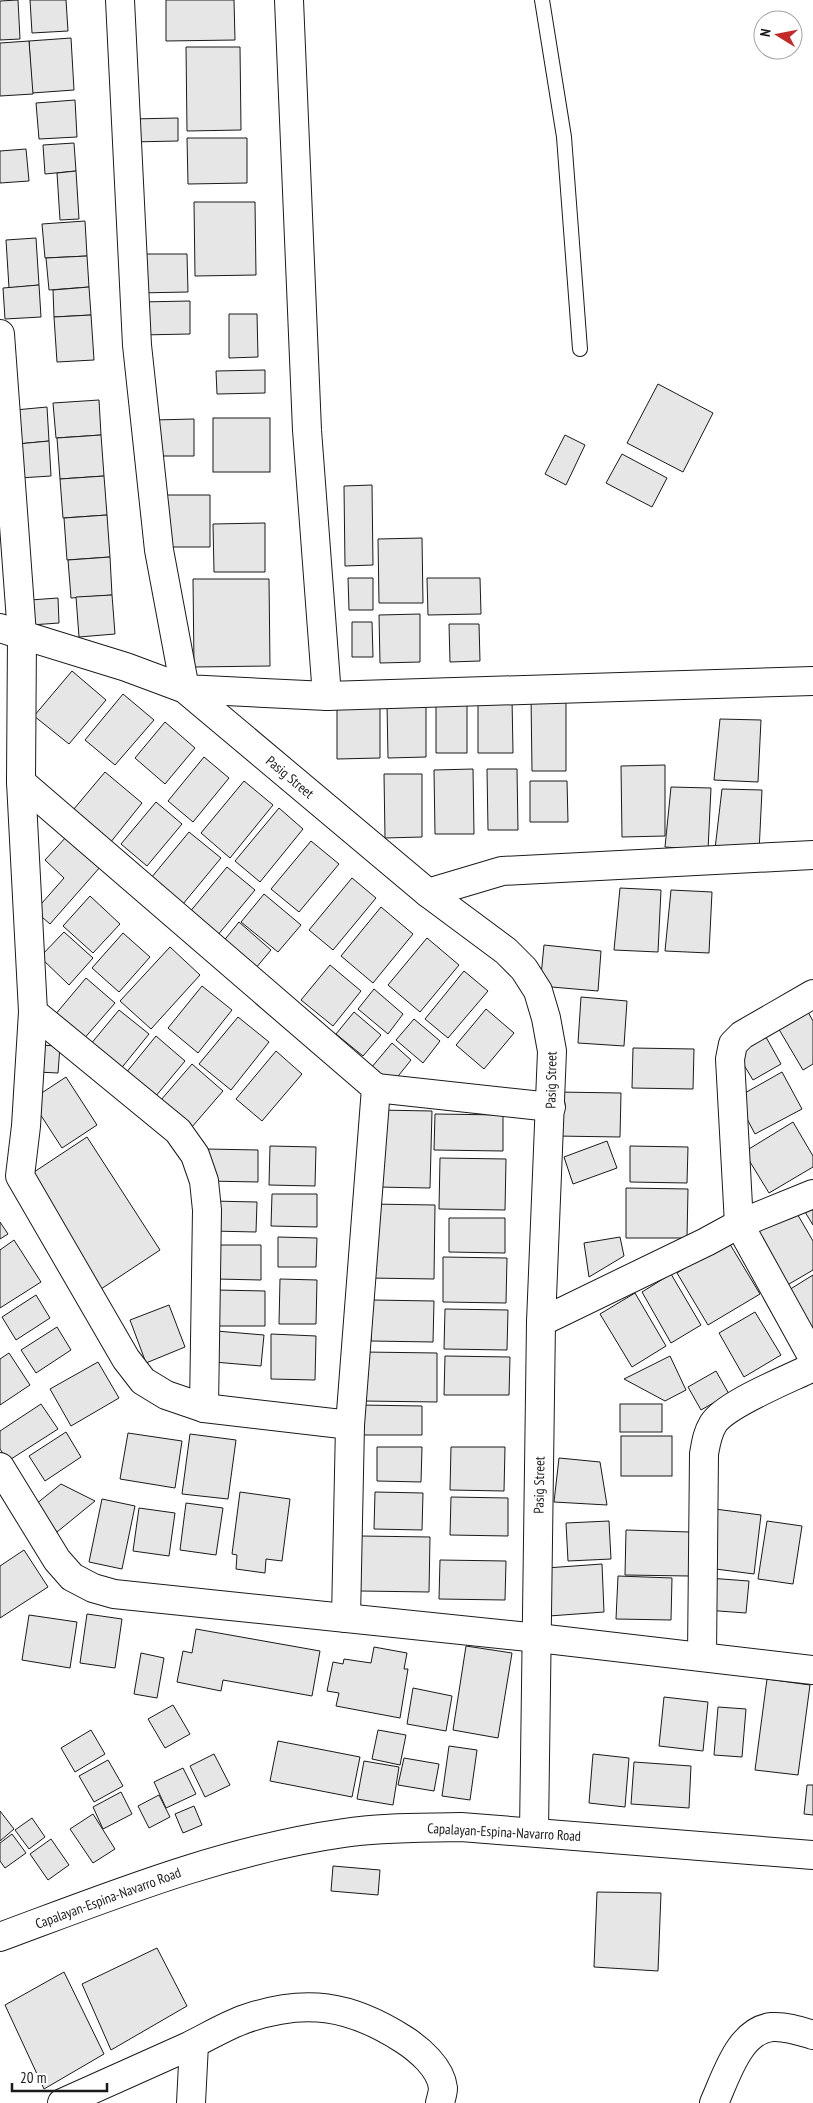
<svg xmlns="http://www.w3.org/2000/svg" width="813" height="2103" viewBox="0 0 813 2103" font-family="'PT Sans Narrow',sans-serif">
<rect width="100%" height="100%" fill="#fff"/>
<g fill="#e6e6e6" stroke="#1a1a1a">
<path d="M18,0L20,39L0,40V1Z"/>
<path d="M30,0H66L68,31L32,33Z"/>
<path d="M166,0H234L235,40L166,41Z"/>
<path d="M71,38L74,90L32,93L29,41Z"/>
<path d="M29,41L33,94L0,96V43Z"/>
<path d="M186,47H240L241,130L187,131Z"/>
<path d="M75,100L77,137L39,139L36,103Z"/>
<path d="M178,118V141L131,142V119Z"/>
<path d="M187,138H247V183L188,184Z"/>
<path d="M74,143L76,171L45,174L43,145Z"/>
<path d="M26,149L29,181L0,183V151Z"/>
<path d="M76,171L79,219L60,220L57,173Z"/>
<path d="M194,202H255L256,275L195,276Z"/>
<path d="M85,221L87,256L45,258L42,224Z"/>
<path d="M36,238L39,285L9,288L6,240Z"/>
<path d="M136,254H187L188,292L137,293Z"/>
<path d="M87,256L89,287L49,290L46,258Z"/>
<path d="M39,285L41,317L5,319L3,288Z"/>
<path d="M89,287L91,315L54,317L53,290Z"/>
<path d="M190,301V334L140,335L139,302Z"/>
<path d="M229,314H257L258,357L229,358Z"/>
<path d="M91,315L94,360L57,362L54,317Z"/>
<path d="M265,370V393L217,394L216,371Z"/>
<path d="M658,384L713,413L683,472L627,443Z"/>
<path d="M99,400L101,435L56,438L53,403Z"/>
<path d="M47,407L49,441L18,444L15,410Z"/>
<rect x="213" y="418" width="57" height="54"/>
<path d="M194,419V456H153V420Z"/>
<path d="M101,435L104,476L60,479L57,438Z"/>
<path d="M565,435L585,445L566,485L545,474Z"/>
<path d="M49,441L51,476L19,478L17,444Z"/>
<path d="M622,454L667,478L652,507L606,483Z"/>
<path d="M104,476L107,515L63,518L60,479Z"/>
<path d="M372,485L373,565L345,566L344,486Z"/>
<path d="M162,495H210V547H163Z"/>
<path d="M107,515L110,557L67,560L64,518Z"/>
<path d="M265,523V572H214L213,524Z"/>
<path d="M422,538L423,603H379L378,539Z"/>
<path d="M110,557L112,595L71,598L68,560Z"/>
<path d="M348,578H373V610H349Z"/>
<path d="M427,578H480L481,614L428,615Z"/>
<path d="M193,579H269L270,666L194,667Z"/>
<path d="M112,595L115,634L79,637L76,597Z"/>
<path d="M58,598L59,623L31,625L30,600Z"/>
<path d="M420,614V662L380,663L379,615Z"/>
<path d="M352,622H372L373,657H352Z"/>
<path d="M449,624H479L480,661L450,662Z"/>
<path d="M72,671L106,700L69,744L34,716Z"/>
<path d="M123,694L154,720L115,765L85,740Z"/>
<path d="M566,694V771H532L531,695Z"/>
<path d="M478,698H512L513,753H478Z"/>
<path d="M380,701V758L337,759V702Z"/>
<path d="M467,701V753H436V702Z"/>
<path d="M387,704H426V757L388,758Z"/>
<path d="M720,719L761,720L758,782L714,780Z"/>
<path d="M165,722L195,748L165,784L135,758Z"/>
<path d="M204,757L229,778L193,822L168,801Z"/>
<path d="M665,765V836L622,837L621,766Z"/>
<path d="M473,769L474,834H435L434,770Z"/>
<path d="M487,769H517L518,830H488Z"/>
<path d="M105,772L142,803L106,848L68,816Z"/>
<path d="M384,774H422V837L385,838Z"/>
<path d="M244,781L273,805L230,858L201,833Z"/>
<path d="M530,781H567L568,822H530Z"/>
<path d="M671,787L711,788L708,850L665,847Z"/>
<path d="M722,789L762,790L759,852L715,849Z"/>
<path d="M156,802L182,824L147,866L121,844Z"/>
<path d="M279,808L303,829L260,882L235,861Z"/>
<path d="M189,832L221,858L183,904L151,878Z"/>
<path d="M67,836L101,866L50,924L35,911L64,878L45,860Z"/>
<path d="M311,841L339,864L299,912L271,889Z"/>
<path d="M227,867L255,890L212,942L184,919Z"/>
<path d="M352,878L376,898L333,950L309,930Z"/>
<path d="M620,888L661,890L658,952L614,950Z"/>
<path d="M671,890L712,892L709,953L665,951Z"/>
<path d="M264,894L301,925L278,952L241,922Z"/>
<path d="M90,896L120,924L93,953L63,926Z"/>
<path d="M381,907L413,934L373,983L341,956Z"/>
<path d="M239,922L271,950L250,975L218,948Z"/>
<path d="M64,932L93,958L69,985L40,957Z"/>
<path d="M123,933L150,957L119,992L92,968Z"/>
<path d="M427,938L459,965L420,1012L388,985Z"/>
<path d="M544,945L601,951L598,991L540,986Z"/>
<path d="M170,947L200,975L151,1029L120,1001Z"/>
<path d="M330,965L361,991L333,1026L301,1000Z"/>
<path d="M464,971L488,991L448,1038L425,1019Z"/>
<path d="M86,978L115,1003L82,1041L54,1016Z"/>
<path d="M202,986L232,1010L198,1053L168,1028Z"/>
<path d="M374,989L403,1014L388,1034L358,1009Z"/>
<path d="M581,997L627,1001L624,1046L578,1043Z"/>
<path d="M803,1003L813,1021V1064L803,1070L774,1021Z"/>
<path d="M486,1009L514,1033L484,1069L456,1045Z"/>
<path d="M119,1010L149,1034L115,1076L85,1051Z"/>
<path d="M354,1012L381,1035L363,1056L336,1034Z"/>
<path d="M238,1017L269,1042L231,1090L199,1064Z"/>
<path d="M414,1019L440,1041L423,1063L396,1040Z"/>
<path d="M762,1030L781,1064L753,1080L733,1047Z"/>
<path d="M156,1036L185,1061L150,1103L121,1079Z"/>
<path d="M392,1043L411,1060L391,1085L371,1068Z"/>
<path d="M38,1045L60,1046L58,1073L37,1072Z"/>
<path d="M633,1048L694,1049L693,1089L632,1088Z"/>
<path d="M276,1051L302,1074L262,1121L236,1099Z"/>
<path d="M192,1064L223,1091L185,1135L154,1108Z"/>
<path d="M782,1072L802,1109L755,1134L736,1098Z"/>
<path d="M66,1077L97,1125L62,1148L31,1100Z"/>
<path d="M557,1092L621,1093L620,1137L556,1136Z"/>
<path d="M377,1110L432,1111L430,1188L376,1187Z"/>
<path d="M435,1114L503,1115V1151L434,1150Z"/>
<path d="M793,1122L813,1156V1167L769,1193L744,1152Z"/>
<path d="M87,1137L160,1250L101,1289L28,1176Z"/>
<path d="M607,1141L617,1168L573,1184L564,1157Z"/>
<path d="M270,1146L316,1147L315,1186L269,1185Z"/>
<path d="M630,1146L688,1147L687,1183L630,1182Z"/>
<path d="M206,1149L258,1150V1182L206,1181Z"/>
<path d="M440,1158L506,1159L505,1210L439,1209Z"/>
<path d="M626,1188L688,1189L687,1238H626Z"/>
<path d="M272,1194H317V1227L271,1226Z"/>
<path d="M211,1201L257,1202L256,1232L211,1231Z"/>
<path d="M370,1204L435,1205L434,1279L369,1278Z"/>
<path d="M792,1205L813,1241V1270L784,1287L750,1230Z"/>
<path d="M813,1207V1225L805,1212Z"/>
<path d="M449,1218H505V1253L449,1252Z"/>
<path d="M0,1222L8,1234L0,1239Z"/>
<path d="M278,1237L317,1238L316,1267H278Z"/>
<path d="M620,1237L624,1256L589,1277L584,1243Z"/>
<path d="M14,1240L41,1282L0,1308V1250Z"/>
<path d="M728,1241L760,1294L708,1325L677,1273Z"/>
<path d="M218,1245H261V1280L217,1279Z"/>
<path d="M443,1257L507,1258L506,1303L443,1302Z"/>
<path d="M671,1274L701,1325L671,1343L642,1292Z"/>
<path d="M813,1275V1342L784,1293Z"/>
<path d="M280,1279L317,1280L316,1324H279Z"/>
<path d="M216,1290L265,1291V1326H216Z"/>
<path d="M635,1293L666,1346L632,1367L600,1314Z"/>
<path d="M36,1295L50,1318L16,1340L2,1317Z"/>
<path d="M372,1300L434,1301L433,1342L371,1341Z"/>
<path d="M169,1305L185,1347L146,1363L130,1320Z"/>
<path d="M445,1309L508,1310L507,1350L444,1349Z"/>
<path d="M755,1312L781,1355L744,1377L719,1333Z"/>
<path d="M57,1327L71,1350L36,1373L21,1350Z"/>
<path d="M216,1331L264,1335L261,1366L214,1362Z"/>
<path d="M271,1334L316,1336L315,1380L271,1379Z"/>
<path d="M364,1352L437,1353V1402L363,1401Z"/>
<path d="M9,1353L30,1385L0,1405V1359Z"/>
<path d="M445,1356L510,1357L509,1395H444Z"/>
<path d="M670,1356L686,1390L665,1401L624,1379Z"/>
<path d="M98,1362L119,1398L71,1426L50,1389Z"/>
<path d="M716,1371L729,1394L701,1410L688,1387Z"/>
<path d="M41,1404L58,1429L8,1461L0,1449V1431Z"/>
<rect x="620" y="1404" width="42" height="28"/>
<path d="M359,1405L422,1406V1435H358Z"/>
<path d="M66,1432L81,1457L45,1481L29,1456Z"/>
<path d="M128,1433L182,1441L175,1488L120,1479Z"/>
<path d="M190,1434L236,1440L228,1499L182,1494Z"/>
<rect x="621" y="1436" width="51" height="40"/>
<path d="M377,1447H422L421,1482L377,1481Z"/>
<path d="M451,1447H505L504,1491L450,1490Z"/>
<path d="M559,1458L600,1462L607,1505L554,1502Z"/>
<path d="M61,1484L95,1501L57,1532L36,1504Z"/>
<path d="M240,1492L290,1499L282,1561L266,1559L265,1573L236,1569L237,1555L232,1554Z"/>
<path d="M375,1492L423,1493L422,1530L374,1529Z"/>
<path d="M451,1497L508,1498V1536L450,1535Z"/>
<path d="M102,1499L135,1506L122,1569L89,1562Z"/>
<path d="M186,1503L223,1508L216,1555L180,1550Z"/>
<path d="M139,1508L175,1513L169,1556L133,1551Z"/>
<path d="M715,1509L761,1515L754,1574L708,1568Z"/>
<path d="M609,1521L611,1559L568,1561L566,1523Z"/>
<path d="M767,1521L802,1526L793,1584L758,1579Z"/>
<path d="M626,1530L690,1532L689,1576L625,1575Z"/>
<path d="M361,1536L430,1537L429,1592L360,1591Z"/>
<path d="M24,1550L48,1587L0,1618V1566Z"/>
<path d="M440,1560L506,1561L505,1600L439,1599Z"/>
<path d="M602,1564L604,1612L549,1616L546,1568Z"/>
<path d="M618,1576L672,1578L671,1620L616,1619Z"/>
<path d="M708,1578L749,1581L746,1613L705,1610Z"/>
<path d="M87,1614L122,1619L115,1668L80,1663Z"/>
<path d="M29,1615L77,1622L70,1668L22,1660Z"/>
<path d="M196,1629L320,1651L312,1696L223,1680L221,1691L177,1682L183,1651L192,1653Z"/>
<path d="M466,1646L512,1653L498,1738L453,1730Z"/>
<path d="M374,1647L407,1653L404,1669H408L400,1718L336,1706L339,1693L327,1691L333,1662L343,1664L344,1659L371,1663Z"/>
<path d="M141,1653L164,1658L157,1698L134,1694Z"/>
<path d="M767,1679L810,1685L798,1775L755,1770Z"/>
<path d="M413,1688L452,1696L446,1731L407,1724Z"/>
<path d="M664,1697L708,1702L703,1751L659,1746Z"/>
<path d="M173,1705L190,1734L165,1748L148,1719Z"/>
<path d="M718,1707L746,1709L742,1757L714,1755Z"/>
<path d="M91,1730L105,1754L75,1772L61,1748Z"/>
<path d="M378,1730L406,1735L400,1765L372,1759Z"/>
<path d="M278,1741L360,1757L352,1797L270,1781Z"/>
<path d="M449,1746L477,1750L470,1800L442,1796Z"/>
<path d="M214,1754L230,1785L205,1797L190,1766Z"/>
<path d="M593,1754L629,1758L625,1807L589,1803Z"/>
<path d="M404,1758L439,1764L434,1791L398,1785Z"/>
<path d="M108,1760L123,1786L94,1802L79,1776Z"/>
<path d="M364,1761L399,1767L393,1805L357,1799Z"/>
<path d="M634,1762L691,1766L689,1808L631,1804Z"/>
<path d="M183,1768L196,1794L166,1808L154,1782Z"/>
<path d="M807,1785H813V1815L804,1814Z"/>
<path d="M121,1792L132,1814L103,1829L93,1807Z"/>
<path d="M159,1795L170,1817L149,1828L138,1806Z"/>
<path d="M194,1806L202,1825L183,1833L175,1814Z"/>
<path d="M0,1811L14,1829L0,1841Z"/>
<path d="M93,1814L115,1849L93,1863L70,1829Z"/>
<path d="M32,1818L45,1837L29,1849L15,1830Z"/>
<path d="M12,1834L26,1853L5,1868L0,1861V1843Z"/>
<path d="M51,1839L69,1865L48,1880L30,1854Z"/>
<path d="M333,1866L380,1870L378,1895L331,1891Z"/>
<path d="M597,1892L661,1893L658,1971L594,1967Z"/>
<path d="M157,1948L187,2006L111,2050L82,1984Z"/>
<path d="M64,1972L104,2054L44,2089L5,2005Z"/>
</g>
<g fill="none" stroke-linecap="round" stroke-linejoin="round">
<g stroke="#1a1a1a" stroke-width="16">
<path id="lane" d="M542,0L564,137L580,349"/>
</g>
<g stroke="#1a1a1a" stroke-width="30">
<g id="street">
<path d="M120,0L137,345L159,550L185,689L327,696L813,681"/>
<path d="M289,0L307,430L327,696"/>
<path d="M0,334L22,635L21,782L33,1012L26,1126L20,1176L126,1359L143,1381L166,1395L204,1408L350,1425"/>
<path d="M0,628L126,667L185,689L428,893L506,951L524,969L538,991L546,1018L552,1051L541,1322L534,1832"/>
<path d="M21,782L376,1088L350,1425L346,1618"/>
<path d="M428,893L502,871L813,855"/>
<path d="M813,994L742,1035L733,1044L730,1059L739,1224L813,1358"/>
<path d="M33,1012L178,1131L195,1155L204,1181L207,1210L204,1408"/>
<path d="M376,1088L551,1107"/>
<path d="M541,1322L706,1242L739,1224L813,1194"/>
<path d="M0,1467L57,1560L72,1577L93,1588L114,1594L538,1638L813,1670"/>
<path d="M702,1656L704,1454C706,1443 707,1434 713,1424C725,1404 789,1379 813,1367"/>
<path d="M62,2103C104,2084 145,2066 187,2047C206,2038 225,2026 245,2019C305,1998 350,2005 403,2039C419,2049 441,2068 443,2088C443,2093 441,2098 440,2103"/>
<path d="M191,2103L194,2044"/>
<path d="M714,2103C726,2077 739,2030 772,2027C786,2026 800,2031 813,2035"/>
</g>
</g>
<g stroke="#1a1a1a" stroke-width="30">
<path id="primary" d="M0,1937C113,1895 224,1850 344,1833C382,1827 422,1828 461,1827L813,1855"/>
</g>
<use href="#lane" stroke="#fff" stroke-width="14"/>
<use href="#street" stroke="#fff" stroke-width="28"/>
<use href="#primary" stroke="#fff" stroke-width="28"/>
</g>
<g text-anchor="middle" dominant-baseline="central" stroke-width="4" stroke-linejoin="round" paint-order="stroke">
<g font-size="14" fill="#1a1a1a" stroke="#fff">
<text transform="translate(290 777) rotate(40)">Pasig Street</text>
<text transform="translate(551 1080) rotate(-89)">Pasig Street</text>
<text transform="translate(539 1485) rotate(-89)">Pasig Street</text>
<text transform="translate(504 1832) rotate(3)">Capalayan-Espina-Navarro Road</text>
<text transform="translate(108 1898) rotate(-20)">Capalayan-Espina-Navarro Road</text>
</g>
</g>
<g transform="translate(778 35) rotate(280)"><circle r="24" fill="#ffffff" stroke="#a3a3a3"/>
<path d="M0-4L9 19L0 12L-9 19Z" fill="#c62828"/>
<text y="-8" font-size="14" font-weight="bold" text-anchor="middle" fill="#1a1a1a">N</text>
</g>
<path d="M12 2083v8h95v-8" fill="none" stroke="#1a1a1a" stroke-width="2.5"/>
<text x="20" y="2083" font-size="15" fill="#1a1a1a" stroke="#ffffff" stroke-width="4" paint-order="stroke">20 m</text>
</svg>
